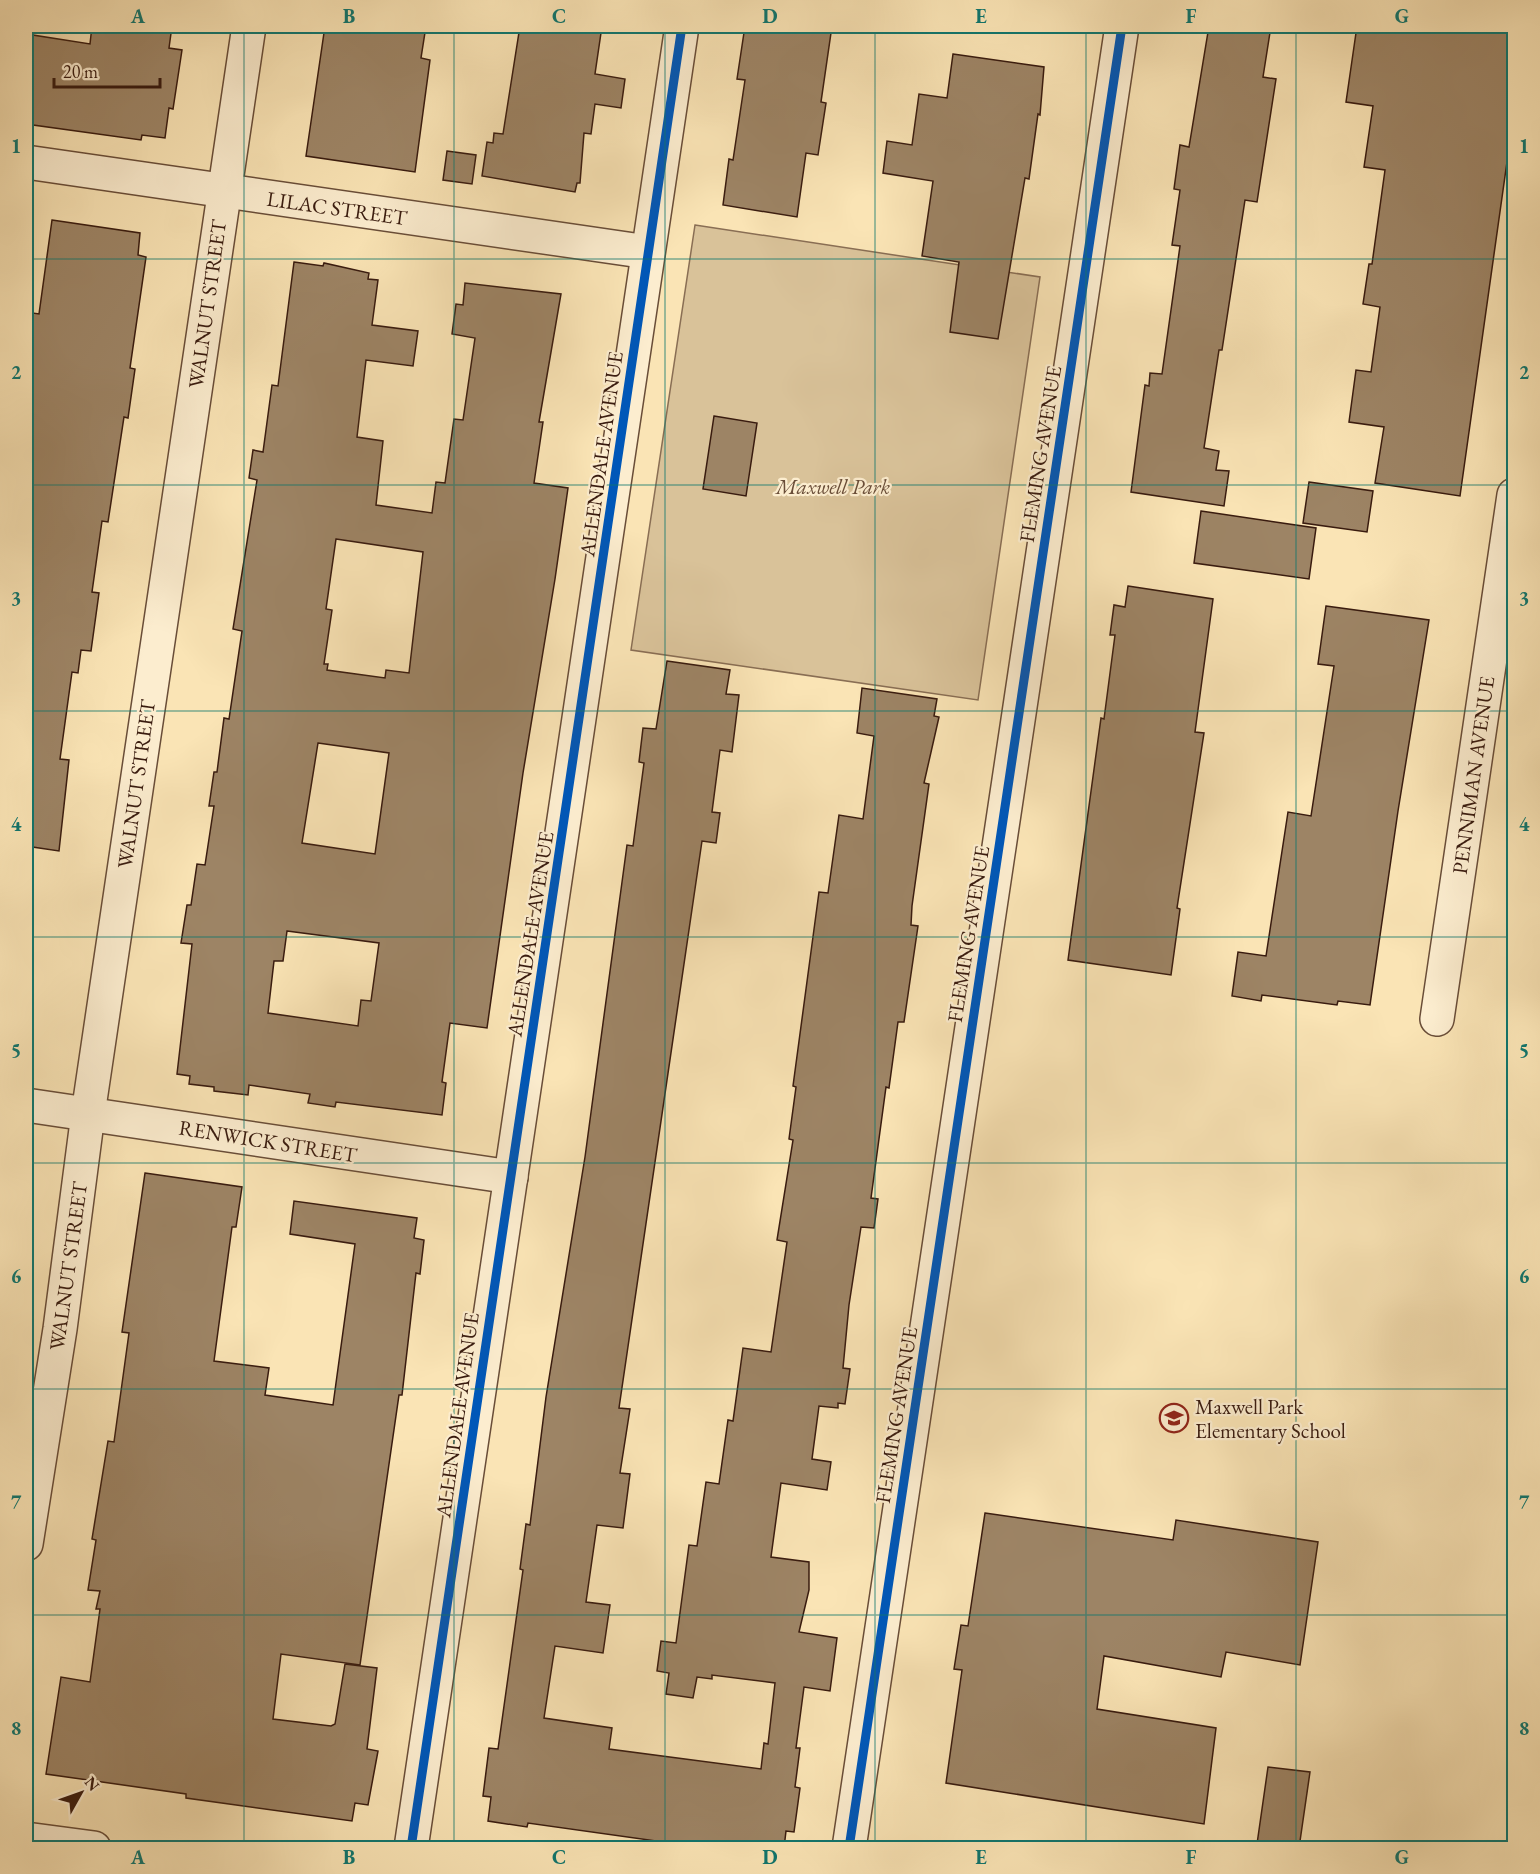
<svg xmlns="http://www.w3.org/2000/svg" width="1540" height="1874" viewBox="0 0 1540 1874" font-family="'EB Garamond',serif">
<rect width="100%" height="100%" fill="#fae4b5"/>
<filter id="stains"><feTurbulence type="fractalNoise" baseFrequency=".00333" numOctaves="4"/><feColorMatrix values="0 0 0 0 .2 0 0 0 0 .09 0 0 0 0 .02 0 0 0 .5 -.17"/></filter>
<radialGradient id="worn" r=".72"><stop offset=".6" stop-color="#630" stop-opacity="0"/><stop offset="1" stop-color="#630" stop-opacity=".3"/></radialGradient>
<path fill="#d9c299" stroke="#896e54" stroke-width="1.5" d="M695,225L1040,277L978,700L631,650Z"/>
<g fill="#9d8465" stroke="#391b0f" stroke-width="1.5" fill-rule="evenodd">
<path d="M92,26H172L169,48L182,50L173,109L169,108L165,138L142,135L141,140L26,124V34L90,44Z"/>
<path d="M325,26H426L421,58L430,60L415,172L306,156Z"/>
<path d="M520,26H602L595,74L625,79L621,108L595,104L591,134L584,133L580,183H577L575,192L482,176L487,142L493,143L494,133L503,134Z"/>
<path d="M745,26H832L821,102L826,103L818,155L806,153L797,217L723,205L729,159L733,160L745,80L737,79Z"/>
<path d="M1209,26H1271L1263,77L1276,79L1257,202L1245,200L1222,350H1219L1204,448L1219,451L1216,470L1229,471L1224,506L1131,492L1145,385L1149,386L1150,373L1162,374L1180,246L1172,245L1180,190L1174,189L1180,145L1189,147Z"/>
<path d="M1357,26H1515V105L1460,496L1375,483L1384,427L1349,422L1356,370L1371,372L1380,307L1363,304L1369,264H1372L1385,170L1364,167L1373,106L1346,102Z"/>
<path d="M953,54L1044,67L1040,115L1038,114L1029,179L1025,178L998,339L950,332L959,262L922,256L933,181L883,173L887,141L912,145L919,94L947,98Z"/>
<path d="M447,151L476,155L472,184L443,180Z"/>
<path d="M52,220L140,233L138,255L146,257L130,368L135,369L128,418L124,417L108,522L102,521L92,592L99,593L91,651L81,650L78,673L72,672L60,759L69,760L59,851L26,846V312L39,314Z"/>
<path d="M294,262L323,266L324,263L369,273L368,279L378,280L372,325L418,331L413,366L366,360L357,437L383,441L376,505L432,513L436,482L445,483L454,419L463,420L475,338L452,334L456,304L463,305L465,283L561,294L539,422H543L534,483L568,488L555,579L523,773L487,1028L450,1023L442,1082L446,1083L442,1115L336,1102L335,1107L308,1103L310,1094L249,1085L248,1095L214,1091V1087L189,1084L190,1076L177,1074L192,944L181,943L187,905H191L197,864L205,865L214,806H209L214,772H217L224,718L229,719L242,631L233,629L257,480L249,478L253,450L263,452L272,385L278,386ZM336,539L423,552L409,673L386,670L385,678L327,670L328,664H324L332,610L326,609ZM318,743L389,753L375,854L302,843ZM287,931L379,943L371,1001L361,1000L358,1026L268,1013L274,961H283Z"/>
<path d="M714,416L757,423L746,496L703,489Z"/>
<path d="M1309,482L1373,491L1367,532L1303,523Z"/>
<path d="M1201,511L1316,528L1309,579L1194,563Z"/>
<path d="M1128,586L1213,599L1195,732L1204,733L1177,908L1180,909L1171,975L1068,960L1101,718L1104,719L1115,635H1110L1114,605L1125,607Z"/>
<path d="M1326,606L1429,620L1398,811L1370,1005L1338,1001L1337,1005L1262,995L1261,1001L1232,996L1238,952L1266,956L1288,812L1311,816L1334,666L1318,664Z"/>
<path d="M667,661L730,670L726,694L739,695L732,752L720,750L712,812L720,813L716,843L702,841L619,1408L630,1409L620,1473L630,1474L623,1528L597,1525L586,1602L610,1605L603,1653L555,1646L544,1718L612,1728L609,1749L761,1769L764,1743L768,1744L775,1683L712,1675V1679L697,1677L693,1698L666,1694L669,1673L657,1671L661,1641L676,1643L689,1545L697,1546L706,1482L719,1484L728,1420L733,1421L743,1348L771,1352L787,1242L777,1240L793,1140L789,1139L796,1087L793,1086L819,892L828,893L839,815L863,819L874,736L857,733L862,688L937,699L934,716L939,717L924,783L929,784L912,906L911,925L918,926L904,1022H898L889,1088L886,1087L871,1198L878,1199L874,1228L861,1227L849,1305L843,1368L850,1369L845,1404L838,1403V1408L819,1406L812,1459L831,1462L827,1490L781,1483L771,1557L809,1562V1590L799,1632L837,1638L830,1691L804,1687L796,1748H800L795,1787L800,1788L794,1832L786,1831L784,1848H706L528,1823L527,1827L488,1821L491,1797L483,1796L489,1748L498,1749L523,1570L520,1569L526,1524L530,1525L546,1397L585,1157L627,845L633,846L644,763L639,762L643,728L656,729Z"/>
<path d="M145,1173L242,1187L236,1227H232L214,1361L269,1368L265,1395L333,1405L355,1244L290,1234L294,1201L417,1218L414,1238L424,1240L420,1274L416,1273L402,1395H399L360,1665L281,1654L273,1719L331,1726L335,1724L345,1664L377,1668L367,1749L378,1751L368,1805L355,1803L352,1821L186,1798V1794L46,1774L61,1677L90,1682L100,1609H96L100,1591L88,1590L96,1540L92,1539L108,1441L114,1442L129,1333L122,1332Z"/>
<path d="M985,1513L1173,1540L1176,1520L1318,1542L1300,1665L1226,1652L1221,1677L1104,1656L1097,1709L1216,1728L1204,1824L946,1783L962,1670L954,1669L961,1625L968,1626Z"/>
<path d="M1268,1767L1310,1772L1299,1848L1257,1844Z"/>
</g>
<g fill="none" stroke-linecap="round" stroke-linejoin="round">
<g stroke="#694d38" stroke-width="36">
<g id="minor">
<path d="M26,162L648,252"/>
<path d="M1437,1019L1514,495"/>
<path d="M26,1105L511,1177"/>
<path d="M26,1544L60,1329L88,1114L249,26"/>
<path d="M26,1839L94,1848"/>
<path d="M411,1848L682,26"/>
<path d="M849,1848L1122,26"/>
</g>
</g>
<use href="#minor" stroke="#fcedcf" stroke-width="33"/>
<g stroke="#fcedcf" stroke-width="13">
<g id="cycleway">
<path d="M411,1848L682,26"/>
<path d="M849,1848L1122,26"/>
</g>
</g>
<use href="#cycleway" stroke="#0057b8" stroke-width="9"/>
</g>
<path fill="none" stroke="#0f766e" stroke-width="1.5" stroke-opacity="0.55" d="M244,26V1848M454,26V1848M665,26V1848M875,26V1848M1086,26V1848M1296,26V1848M26,259H1514M26,485H1514M26,711H1514M26,937H1514M26,1163H1514M26,1389H1514M26,1615H1514"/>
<defs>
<g id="school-ring" transform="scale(1.5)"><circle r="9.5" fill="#fcedcf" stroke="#8f2418" stroke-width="1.5"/><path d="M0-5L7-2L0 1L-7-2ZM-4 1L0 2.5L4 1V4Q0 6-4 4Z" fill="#8f2418"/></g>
</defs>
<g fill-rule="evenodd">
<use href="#school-ring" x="1174" y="1418"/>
</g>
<g text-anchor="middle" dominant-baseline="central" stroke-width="4.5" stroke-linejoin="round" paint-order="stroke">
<g font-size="21" fill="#391b0f" stroke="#fcedcf">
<text transform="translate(337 208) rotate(8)">LILAC STREET</text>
<text transform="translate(207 304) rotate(-82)">WALNUT STREET</text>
<text transform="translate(601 454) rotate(-82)">ALLENDALE AVENUE</text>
<text transform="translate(1040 454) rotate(-81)">FLEMING AVENUE</text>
<text transform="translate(1473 775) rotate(-82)">PENNIMAN AVENUE</text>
<text transform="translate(136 784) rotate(-82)">WALNUT STREET</text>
<text transform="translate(530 934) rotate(-81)">ALLENDALE AVENUE</text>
<text transform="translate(968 934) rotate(-81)">FLEMING AVENUE</text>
<text transform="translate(268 1141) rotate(9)">RENWICK STREET</text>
<text transform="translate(68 1266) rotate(-82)">WALNUT STREET</text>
<text transform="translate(457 1415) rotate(-82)">ALLENDALE AVENUE</text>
<text transform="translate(896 1415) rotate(-81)">FLEMING AVENUE</text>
</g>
<g font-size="21" font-style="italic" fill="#694d38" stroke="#fcedcf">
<text x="833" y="486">Maxwell Park</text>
</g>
<g font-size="21" fill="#391b0f" stroke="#fcedcf" text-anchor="start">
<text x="1195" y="1406">Maxwell Park<tspan x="1195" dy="24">Elementary School</tspan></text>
</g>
</g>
<rect width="1540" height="1874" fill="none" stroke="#fae4b5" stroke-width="66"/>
<g transform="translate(81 1793) rotate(50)" stroke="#fcedcf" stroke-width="4.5" paint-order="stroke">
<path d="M0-4.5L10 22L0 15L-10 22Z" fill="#391b0f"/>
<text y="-9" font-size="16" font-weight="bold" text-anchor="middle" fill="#391b0f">N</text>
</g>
<path d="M54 78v9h106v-9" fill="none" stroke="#391b0f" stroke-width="3"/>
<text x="63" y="78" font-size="18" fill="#391b0f" stroke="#fcedcf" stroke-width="4.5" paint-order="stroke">20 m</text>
<rect x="33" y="33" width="1474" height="1808" fill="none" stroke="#0f766e" stroke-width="2"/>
<g font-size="20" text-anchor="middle" font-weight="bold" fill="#0f766e">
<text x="138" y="23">A</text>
<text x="349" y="23">B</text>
<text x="559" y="23">C</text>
<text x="770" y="23">D</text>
<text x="981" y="23">E</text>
<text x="1191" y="23">F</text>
<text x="1402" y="23">G</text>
<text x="16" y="153">1</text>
<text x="1524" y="153">1</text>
<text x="16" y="379">2</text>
<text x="1524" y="379">2</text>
<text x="16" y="605">3</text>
<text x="1524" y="605">3</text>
<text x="16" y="831">4</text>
<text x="1524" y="831">4</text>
<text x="16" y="1057">5</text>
<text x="1524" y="1057">5</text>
<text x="16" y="1283">6</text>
<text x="1524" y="1283">6</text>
<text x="16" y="1509">7</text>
<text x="1524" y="1509">7</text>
<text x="16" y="1735">8</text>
<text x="1524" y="1735">8</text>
<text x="138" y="1864">A</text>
<text x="349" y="1864">B</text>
<text x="559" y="1864">C</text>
<text x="770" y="1864">D</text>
<text x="981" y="1864">E</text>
<text x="1191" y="1864">F</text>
<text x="1402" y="1864">G</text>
</g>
<rect width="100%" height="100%" filter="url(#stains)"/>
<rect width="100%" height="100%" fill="url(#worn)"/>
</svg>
